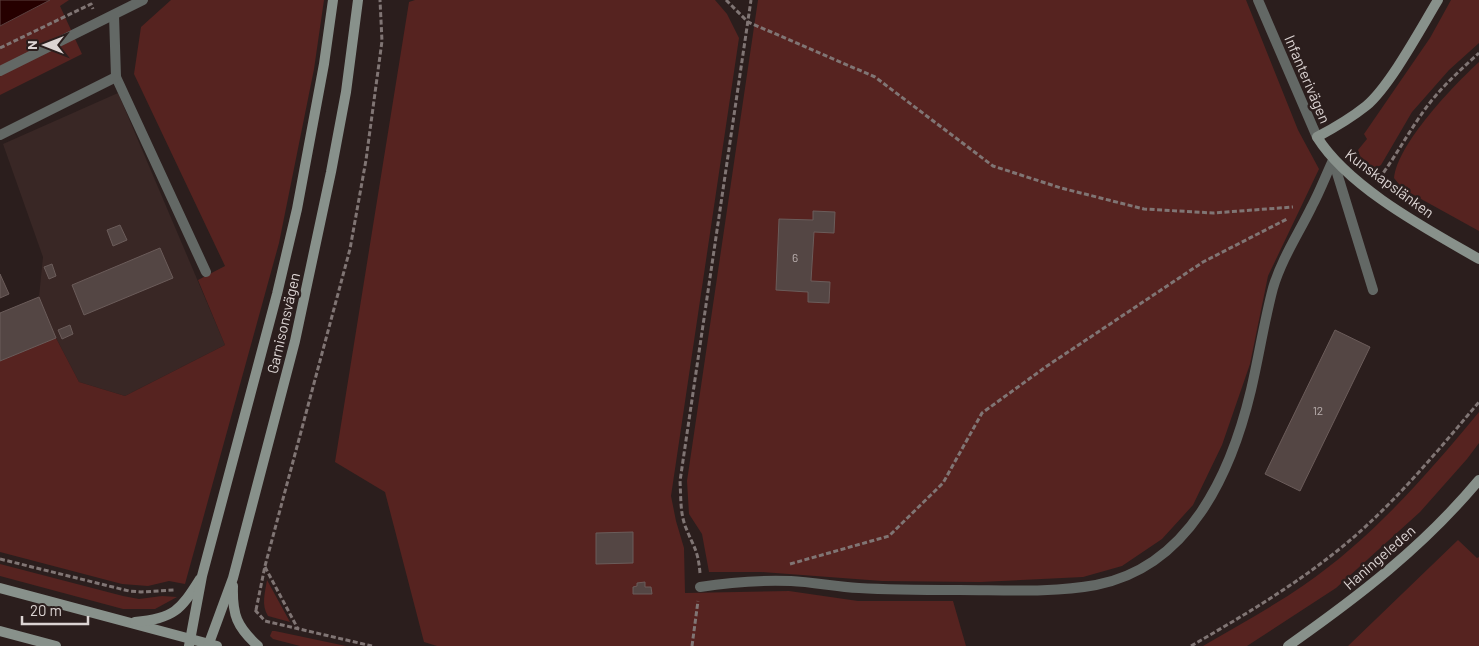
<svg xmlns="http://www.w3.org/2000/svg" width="1479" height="646" viewBox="0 0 1479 646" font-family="Barlow,sans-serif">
<rect width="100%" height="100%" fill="#2b1e1d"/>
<path fill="#392725" d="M118,93L225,345L125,396L79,382L56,338L39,297L43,257L3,144Z"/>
<g fill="#562320">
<path d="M50,0H69L60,6L82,54L0,95V26Z"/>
<path d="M171,0H324L314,69L279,243L185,584L169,581L148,586L122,584L0,552V361L56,338L79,382L125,396L225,345L198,280L225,266L134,74L141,27Z"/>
<path d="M415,0H715L727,14L739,38L671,496L676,521L684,548L685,593L789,591L858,601H953L966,646H437L424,642L385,492L335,462L409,2Z"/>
<path d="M758,0H1246L1298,130L1319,169L1268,276L1250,364L1222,445L1193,505L1162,539L1122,566L1083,577L980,582L882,581L761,572H709L702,534L689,514L687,481Z"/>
<path d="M1451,0H1479V43L1449,70L1412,112L1381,165L1376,168C1367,166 1360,159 1358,150L1367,139L1364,134L1430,38Z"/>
<path d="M1479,62V231L1403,189L1394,178C1397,144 1454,85 1479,62Z"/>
<path d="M1479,412V443L1467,459L1420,512L1336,588L1247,646H1203C1237,626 1272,607 1304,585C1371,539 1427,475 1479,412Z"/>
<path d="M1458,540L1477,558L1479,557V646H1348Z"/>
<path d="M0,564L123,596L139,599L162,596L177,597L155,609H123L0,576Z"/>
<path d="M267,580L290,622L268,616C261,605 265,593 267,580Z"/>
<path d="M272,631H275L346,646H300L273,639L270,636Z"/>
</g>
<path fill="#260000" stroke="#5d403f" d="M0,0H50L0,26Z"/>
<g fill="#544644" stroke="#6b5c5a">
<path d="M813,211L835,212L834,233L814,232L811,281L830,282L829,303L808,302V292L776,290L779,219L813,220Z"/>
<path d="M120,225L127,240L113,246L107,230Z"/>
<path d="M160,248L173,278L84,315L72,285Z"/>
<path d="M52,264L56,276L49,279L44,267Z"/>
<path d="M0,274L9,294L0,298Z"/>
<path d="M39,297L56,338L0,361V313Z"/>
<path d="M70,325L73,334L62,339L58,330Z"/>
<path d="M1335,330L1370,347L1300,491L1265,474Z"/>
<path d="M633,532V563L596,564V533Z"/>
<path d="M645,582V587H651L652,594H633V587L637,586V583Z"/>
</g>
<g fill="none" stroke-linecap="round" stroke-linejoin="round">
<g stroke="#807574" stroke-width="3" stroke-dasharray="5 2.5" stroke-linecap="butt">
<path d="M726,0L748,22L875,77L993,166L1061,188L1144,209L1213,213L1293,207"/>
<path d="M0,48L91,4L93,9"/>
<path d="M1378,175L1381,176C1395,157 1407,135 1421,115C1437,91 1458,72 1479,53"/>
<path d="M0,559L129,591L141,592L174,590"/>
<path d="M790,564L889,536L943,483L982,413L1047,366L1203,262L1287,219"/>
<path d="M265,567L298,629"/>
<path d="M700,573C698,550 694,548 686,528C680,514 681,497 680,481L751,0"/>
<path d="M255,610L265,621L372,646"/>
<path d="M256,610L265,566L350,249L366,160L382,41L380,0"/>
<path d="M692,646L698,601"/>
<path d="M1191,646C1241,617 1292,587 1337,551C1391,508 1435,454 1479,402"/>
</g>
<g stroke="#636865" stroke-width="10">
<path d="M116,77L206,272"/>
<path d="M0,135L116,77L114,15"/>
<path d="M1333,160L1373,290"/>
<path d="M700,587C730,582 761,580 791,581C814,582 836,587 859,588C892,590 926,590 959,590C1004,590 1052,593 1096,585C1189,567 1231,474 1251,390C1259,356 1264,322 1273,288C1282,258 1299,233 1312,206C1320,191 1326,175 1333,160"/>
</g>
<g stroke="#636865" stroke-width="10">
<path d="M1258,0L1317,137"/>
<path d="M0,71L143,0"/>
</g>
<g stroke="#88918b" stroke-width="10">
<path d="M1438,0C1421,28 1390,86 1366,106C1351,118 1334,128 1317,137C1349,188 1427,229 1479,259"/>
<path d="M233,586C232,615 237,627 258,646"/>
<path d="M0,588L217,646"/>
<path d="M135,622C174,618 180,611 200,579"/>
<path d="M0,631L56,646"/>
<path d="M189,646L202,576L277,294L297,209L324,64L333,0"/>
<path d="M208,646L233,578L295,341L331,172L346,92L358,0"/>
<path d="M1288,646C1359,596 1423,547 1479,480"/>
</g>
</g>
<g text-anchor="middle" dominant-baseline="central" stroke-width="5" stroke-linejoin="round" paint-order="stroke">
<g font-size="12" fill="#bab0af">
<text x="795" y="257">6</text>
<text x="1318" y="410">12</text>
</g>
<g font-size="15" fill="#dcd4d3" stroke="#2b1e1d">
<text transform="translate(1308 79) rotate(67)">Infanterivägen</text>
<text transform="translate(1390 183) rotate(36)">Kunskapslänken</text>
<text transform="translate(283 323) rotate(-77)">Garnisonsvägen</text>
<text transform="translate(1379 557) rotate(-41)">Haningeleden</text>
</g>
</g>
<g transform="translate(45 45) rotate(270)" stroke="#2b1e1d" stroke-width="4" paint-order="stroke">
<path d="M0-4L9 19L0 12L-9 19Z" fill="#dcd4d3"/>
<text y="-8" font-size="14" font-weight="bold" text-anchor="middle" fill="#dcd4d3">N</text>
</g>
<path d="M22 616v8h66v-8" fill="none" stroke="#dcd4d3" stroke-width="2.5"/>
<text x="30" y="616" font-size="15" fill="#dcd4d3" stroke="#2b1e1d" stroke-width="4" paint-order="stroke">20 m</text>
</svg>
